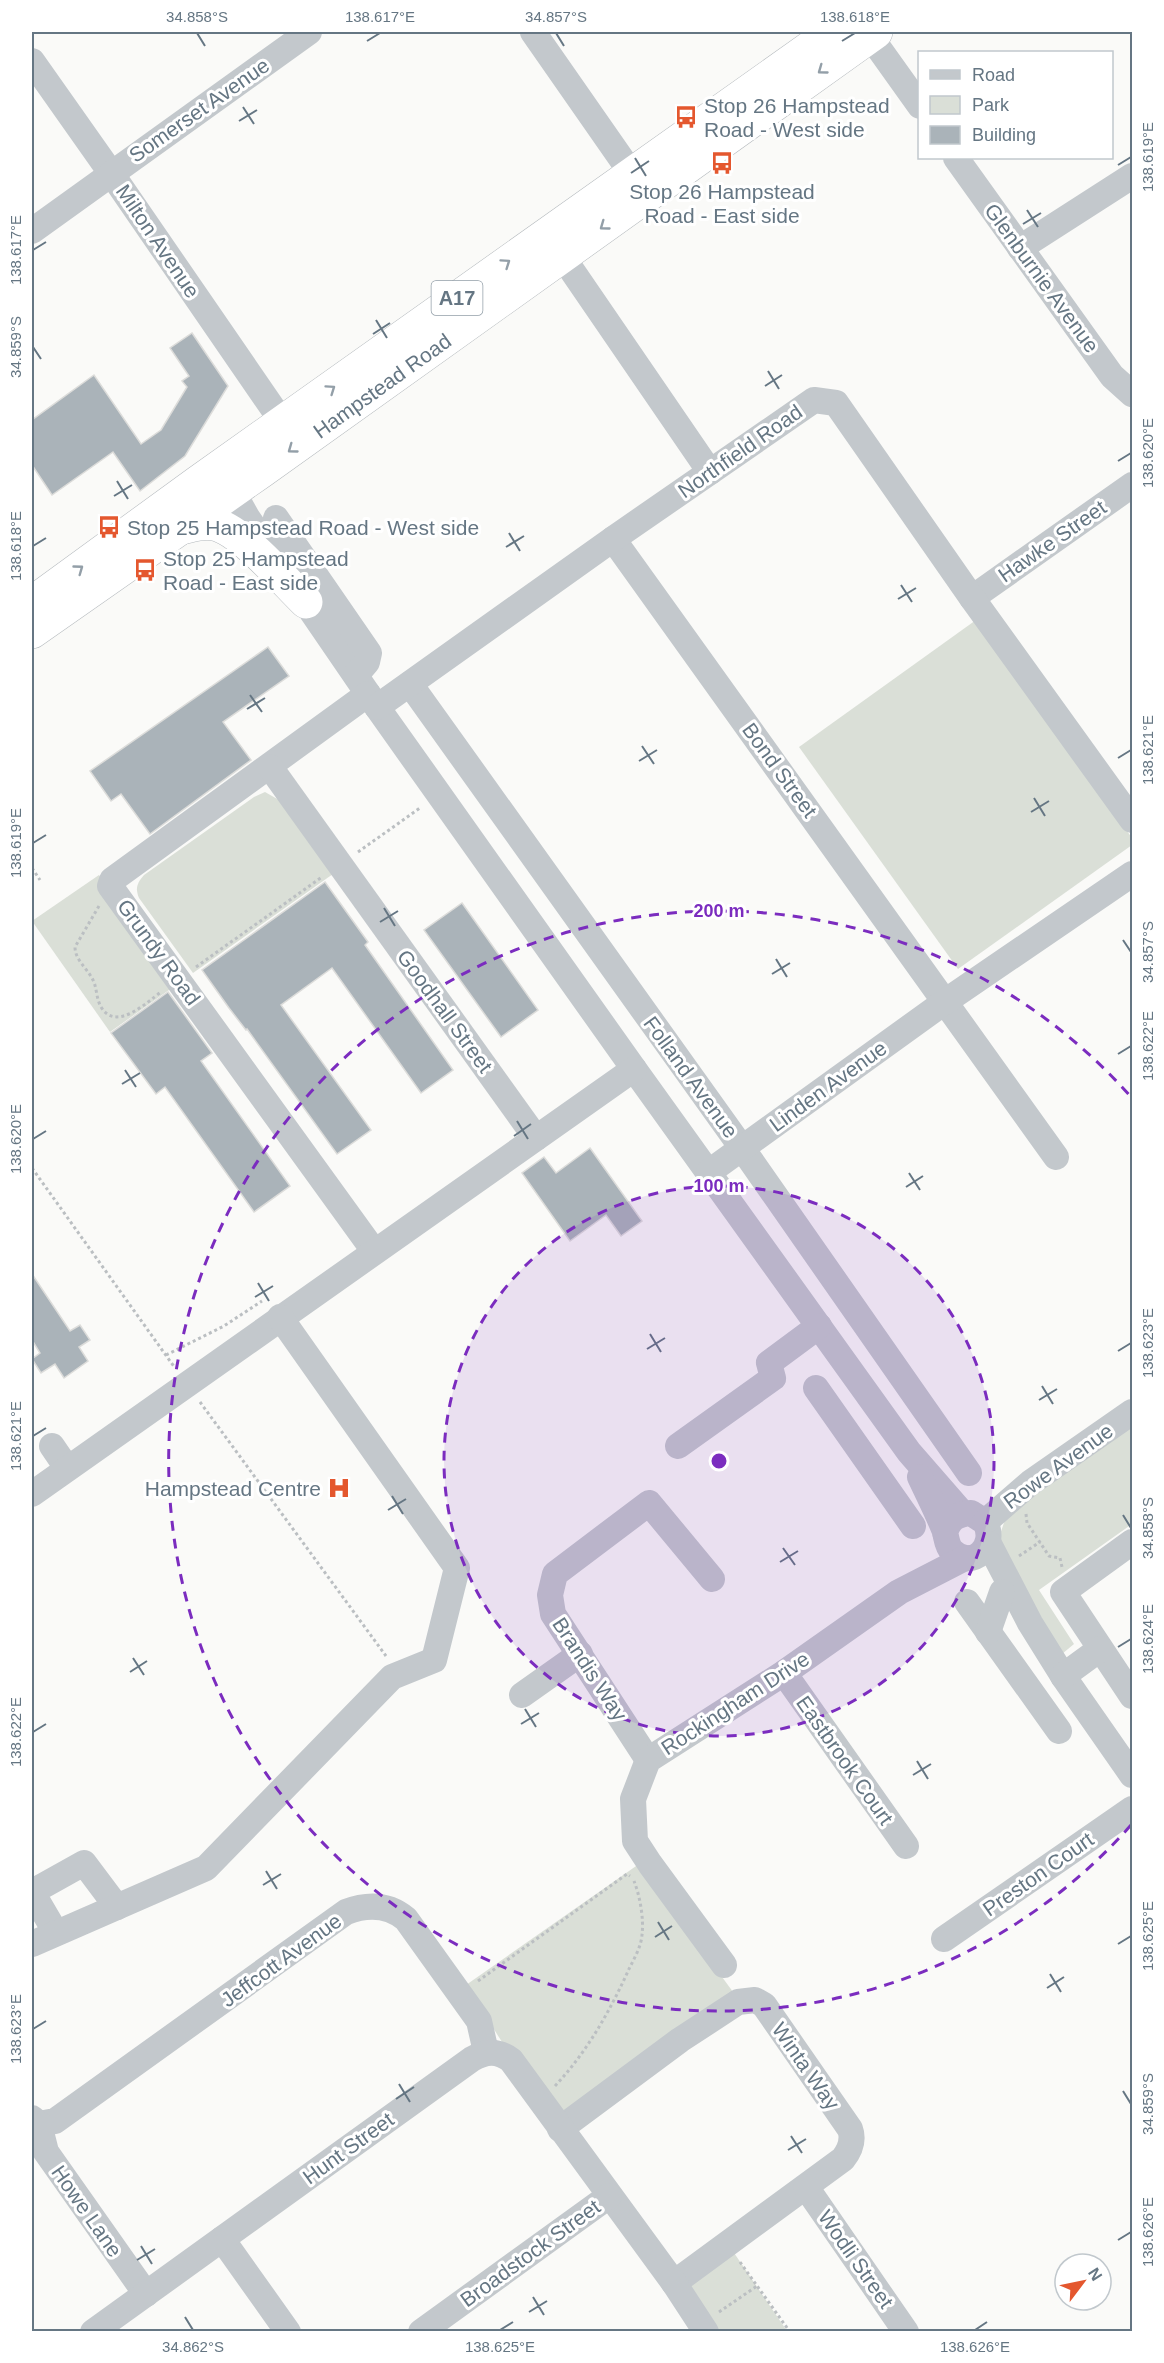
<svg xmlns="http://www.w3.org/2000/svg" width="1164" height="2363" viewBox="0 0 1164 2363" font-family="Helvetica,sans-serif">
<rect width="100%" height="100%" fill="#fafaf8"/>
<g fill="#dadfd7">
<path d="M976,620L1132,838V845L958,969L799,747Z"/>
<path d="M265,792L279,800L333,874L193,973L139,898C135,888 137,883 144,875L254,797Z"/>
<path d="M99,875L176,985L110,1032L32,921Z"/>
<path d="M1132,1426V1524L1039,1590L1074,1644L1062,1654L994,1552L1007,1514Z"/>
<path d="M639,1864L736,1996L557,2129L466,1985Z"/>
<path d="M728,2244L787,2331H711L677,2281Z"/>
</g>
<g fill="#aab3b9" stroke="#dcdcda" stroke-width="1.5">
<path d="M192,333L228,386L185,456L140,491L113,452L52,495L32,465V420L94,375L141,444L161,430L187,387L182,381L189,376L170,348Z"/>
<path d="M268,647L289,676L223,722L251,760L150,834L121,794L111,801L90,771Z"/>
<path d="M325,882L368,942L365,945L453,1070L421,1093L332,968L281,1005L371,1130L337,1154L247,1029L246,1030L229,1008L202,970Z"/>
<path d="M462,903L538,1010L501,1037L424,930Z"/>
<path d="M168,992L212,1053L201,1061L290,1186L254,1212L165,1087L156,1094L111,1033Z"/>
<path d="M590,1148L642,1221L621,1236L606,1215L570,1241L522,1173L544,1157L556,1173Z"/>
<path d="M32,1274L70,1331L80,1325L90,1340L79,1347L88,1361L64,1378L55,1364L41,1373L32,1359L40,1353L32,1340Z"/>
</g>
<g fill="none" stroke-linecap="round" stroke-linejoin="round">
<g stroke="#b4b9bd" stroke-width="34">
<g id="highway">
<path d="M181,528C191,526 202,522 213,524C240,528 285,582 306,602"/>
<path d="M32,603L198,482L832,32"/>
<path id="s1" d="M32,632L262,471L876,32"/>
</g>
</g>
<g stroke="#bbbfc2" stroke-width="3" stroke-dasharray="3 3" stroke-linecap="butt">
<path d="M32,790V793"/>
<path d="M358,852L420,808"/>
<path d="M32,868L40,880"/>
<path d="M99,906L75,947C75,960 87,968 93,980C97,988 96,998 101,1007C116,1032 146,1003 161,992"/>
<path d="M196,967L322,877"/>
<path d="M32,1168L175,1368"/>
<path d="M166,1355L224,1326L262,1301"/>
<path d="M200,1402L386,1656"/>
<path d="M1026,1514L1027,1523L1049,1556L1060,1558L1062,1567"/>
<path d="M1019,1556L1040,1542"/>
<path d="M478,1981L627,1874L630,1876"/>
<path d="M555,2086C587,2052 610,2011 629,1969C634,1959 641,1947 642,1935C644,1919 640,1896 634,1881"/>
<path d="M740,2262L790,2332"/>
<path d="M719,2312L757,2286"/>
</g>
<g stroke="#c3c8cc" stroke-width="26">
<path d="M533,32L632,174"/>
<path d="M870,36L920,106"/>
<path d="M32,61L111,173L283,423"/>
<path d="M956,158L1112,376L1132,394"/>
<path d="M32,231L309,32"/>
<path d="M1020,248L1132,176"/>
<path d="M562,256L710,472"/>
<path d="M224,476L247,517L377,707L634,1069L909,1452L963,1514"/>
<path d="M276,518L369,653L367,662L356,675"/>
<path d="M613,539L1056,1157"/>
<path d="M972,598L1132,485"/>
<path d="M410,684L742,1148L969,1473"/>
<path d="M368,694L112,880L110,886L374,1251"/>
<path d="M377,707L613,539L814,400L836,403L972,598L1132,820"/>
<path d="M270,767L536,1138"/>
<path d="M709,1172L946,1001L1132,874"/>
<path d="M816,1388L913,1526"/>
<path d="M52,1446L67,1468"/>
<path d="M678,1446L773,1378L769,1363L819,1326"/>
<path d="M920,1477C928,1494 937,1512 944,1529C947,1537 946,1545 952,1551C972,1571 998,1546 985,1522L971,1513C957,1514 949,1519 945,1533"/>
<path d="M32,1494L634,1069"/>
<path d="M985,1522L1030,1483L1132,1412"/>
<path d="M1132,1542L1063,1592L1132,1696"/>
<path d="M989,1544L1030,1623L1063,1676L1132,1775"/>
<path d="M967,1602L1059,1731"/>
<path d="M988,1632L1002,1592"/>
<path d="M784,1673L906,1846"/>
<path d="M1063,1676L1100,1649"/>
<path d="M522,1695L580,1654"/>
<path d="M648,1760L553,1614L550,1595L555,1574L649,1503L712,1579"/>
<path d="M56,1933L32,1892L84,1863L117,1907"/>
<path d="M944,1939L1132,1809"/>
<path d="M32,1944L206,1868L392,1677L434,1660L457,1568L280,1317"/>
<path d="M724,1965L650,1864L635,1841L633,1799L648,1760L784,1673L899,1592L965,1558"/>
<path d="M32,2118L39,2124L55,2121L346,1912C367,1904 388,1904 406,1919L479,2021L486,2052"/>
<path d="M39,2124L46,2152L146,2294"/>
<path d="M560,2129L680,2040L738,2002L755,2000L764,2005L850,2129C854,2140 850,2150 843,2159L674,2283"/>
<path d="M806,2187L906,2332"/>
<path d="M222,2239L288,2332"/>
<path d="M93,2332L472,2059C486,2051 497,2050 511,2060L674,2283L706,2332"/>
<path d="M421,2332L609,2196"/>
</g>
<use href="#highway" stroke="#fff" stroke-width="33"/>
</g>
<defs><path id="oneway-chevron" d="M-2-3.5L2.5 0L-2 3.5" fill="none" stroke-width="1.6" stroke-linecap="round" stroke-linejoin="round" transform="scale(1.5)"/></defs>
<g stroke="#939fa8">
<use href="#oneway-chevron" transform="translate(822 70) rotate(144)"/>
<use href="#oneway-chevron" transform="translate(604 226) rotate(144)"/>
<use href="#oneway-chevron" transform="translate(506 263) rotate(-35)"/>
<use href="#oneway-chevron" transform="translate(331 389) rotate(-35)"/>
<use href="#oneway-chevron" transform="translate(292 449) rotate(144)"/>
<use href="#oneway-chevron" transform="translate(79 569) rotate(-36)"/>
</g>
<path fill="none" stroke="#657683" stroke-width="2" d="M197,33L205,46M556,33L564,46M367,41L380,33M842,41L855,33M243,107L254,124M239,121L257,110M635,158L646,176M1118,165L1131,157M631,173L649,161M1027,210L1038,227M1023,224L1041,213M33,250L46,242M376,320L387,338M373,334L390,323M33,347L41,359M768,371L779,389M765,386L782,375M1118,461L1131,453M117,481L128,499M114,496L132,485M509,533L520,551M33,546L46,538M506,547L524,536M901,585L912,602M898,599L916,588M250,695L262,712M247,709L265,698M642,746L654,764M1118,758L1131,750M639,761L657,750M1034,798L1045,816M1031,812L1049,801M33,843L46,835M384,908L395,926M380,922L398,911M1123,940L1131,952M776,959L787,977M772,974L790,963M1118,1054L1131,1046M125,1070L136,1087M122,1084L140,1073M517,1121L528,1139M514,1136L531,1124M33,1139L46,1131M909,1173L920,1190M906,1187L923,1176M258,1283L269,1301M255,1297L273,1286M650,1334L661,1352M647,1349L665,1338M1118,1351L1131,1343M1042,1386L1053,1404M1039,1400L1057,1389M33,1436L46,1428M392,1496L403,1514M388,1510L406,1499M1123,1515L1131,1528M783,1548L795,1565M780,1562L798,1551M1118,1647L1131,1639M133,1658L144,1675M130,1672L147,1661M525,1709L536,1727M521,1724L539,1713M33,1732L46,1724M917,1761L928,1779M913,1775L931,1764M266,1871L277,1889M263,1885L281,1874M658,1922L669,1940M655,1937L672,1926M1118,1944L1131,1936M1050,1974L1061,1992M1047,1988L1064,1977M33,2029L46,2021M399,2084L410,2102M1123,2091L1131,2104M396,2099L414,2087M791,2136L802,2153M788,2150L806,2139M1118,2240L1131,2232M141,2246L152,2264M137,2260L155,2249M533,2297L544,2315M529,2312L547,2301M185,2317L193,2330M500,2330L513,2322M975,2330L987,2322"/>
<circle cx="719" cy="1461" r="275" fill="#7b2cbf" fill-opacity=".12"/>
<g fill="none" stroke="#7b2cbf" stroke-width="3" stroke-dasharray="10 8">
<circle cx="719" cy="1461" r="275"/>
<path d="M1131 1825A550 550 0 1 1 1131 1097"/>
</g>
<defs>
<g id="bus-bare" transform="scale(1.8)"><path d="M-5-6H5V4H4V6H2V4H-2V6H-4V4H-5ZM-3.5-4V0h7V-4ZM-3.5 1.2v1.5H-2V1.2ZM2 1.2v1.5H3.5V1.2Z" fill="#e4572e" stroke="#fff" stroke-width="2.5" paint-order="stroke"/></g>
<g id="hospital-bare" transform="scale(1.8)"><path d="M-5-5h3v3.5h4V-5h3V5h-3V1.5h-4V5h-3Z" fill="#e4572e" stroke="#fff" stroke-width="2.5" paint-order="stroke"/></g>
</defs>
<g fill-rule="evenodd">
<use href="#bus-bare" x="686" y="117"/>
<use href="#bus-bare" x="722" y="163"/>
<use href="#bus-bare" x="109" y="527"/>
<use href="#bus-bare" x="145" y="570"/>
<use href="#hospital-bare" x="339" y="1488"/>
</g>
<g text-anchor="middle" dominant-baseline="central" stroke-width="6" stroke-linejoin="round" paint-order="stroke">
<rect fill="#fff" stroke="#939fa8" stroke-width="1.5" x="431.5" y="281" width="51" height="34" rx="4.5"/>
<g font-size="20" font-weight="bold" fill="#657683">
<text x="457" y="298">A17</text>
</g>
<g font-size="21" fill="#657683" stroke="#fff" text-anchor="start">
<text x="704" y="105">Stop 26 Hampstead<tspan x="704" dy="24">Road - West side</tspan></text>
<text x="722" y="191" text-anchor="middle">Stop 26 Hampstead<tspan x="722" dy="24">Road - East side</tspan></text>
<text x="127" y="527">Stop 25 Hampstead Road - West side</text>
<text x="163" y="558">Stop 25 Hampstead<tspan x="163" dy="24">Road - East side</tspan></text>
<text x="321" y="1488" text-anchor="end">Hampstead Centre</text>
</g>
<g font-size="21" fill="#657683" stroke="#fff">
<text transform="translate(199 110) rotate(-35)">Somerset Avenue</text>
<text transform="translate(158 241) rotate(56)">Milton Avenue</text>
<text transform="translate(1042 278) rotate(54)">Glenburnie Avenue</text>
<text stroke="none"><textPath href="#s1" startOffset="428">Hampstead Road</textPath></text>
<text transform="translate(740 451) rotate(-35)">Northfield Road</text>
<text transform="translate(1052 541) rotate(-35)">Hawke Street</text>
<text transform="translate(780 770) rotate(54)">Bond Street</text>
<text transform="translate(159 952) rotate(54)">Grundy Road</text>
<text transform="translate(445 1011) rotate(54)">Goodhall Street</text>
<text transform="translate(691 1077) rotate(54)">Folland Avenue</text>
<text transform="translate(828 1086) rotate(-36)">Linden Avenue</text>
<text transform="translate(1058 1466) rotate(-36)">Rowe Avenue</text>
<text transform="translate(590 1669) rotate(57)">Brandis Way</text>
<text transform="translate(735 1703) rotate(-33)">Rockingham Drive</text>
<text transform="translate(845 1760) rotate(55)">Eastbrook Court</text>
<text transform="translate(1038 1874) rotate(-35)">Preston Court</text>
<text transform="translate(281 1960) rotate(-36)">Jeffcott Avenue</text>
<text transform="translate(806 2066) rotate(55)">Winta Way</text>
<text transform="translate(348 2148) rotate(-36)">Hunt Street</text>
<text transform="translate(87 2211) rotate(55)">Howe Lane</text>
<text transform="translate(530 2253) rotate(-36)">Broadstock Street</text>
<text transform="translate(856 2259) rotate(55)">Wodli Street</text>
</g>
</g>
<circle cx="719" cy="1461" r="9" fill="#7b2cbf" stroke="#fff" stroke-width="3"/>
<g font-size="18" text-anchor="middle" font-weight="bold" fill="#7b2cbf" stroke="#fff" stroke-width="6" stroke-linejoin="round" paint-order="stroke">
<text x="719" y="917">200 m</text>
<text x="719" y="1192">100 m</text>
</g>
<rect width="1164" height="2363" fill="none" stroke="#ffffff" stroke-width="66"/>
<rect x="918" y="51" width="195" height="108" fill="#ffffff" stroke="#c1c8cd" stroke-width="1.5"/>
<rect x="930" y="70" width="30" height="9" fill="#c3c8cc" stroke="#c1c8cd" stroke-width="1.5"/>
<text x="972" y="81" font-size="18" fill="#657683">Road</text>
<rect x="930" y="96" width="30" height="18" fill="#dadfd7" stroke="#c1c8cd" stroke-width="1.5"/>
<text x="972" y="111" font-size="18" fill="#657683">Park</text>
<rect x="930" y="126" width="30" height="18" fill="#aab3b9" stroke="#c1c8cd" stroke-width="1.5"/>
<text x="972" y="141" font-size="18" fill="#657683">Building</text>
<g transform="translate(1083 2282) rotate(58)"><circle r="28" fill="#ffffff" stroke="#c1c8cd" stroke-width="1.5"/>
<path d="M0-4.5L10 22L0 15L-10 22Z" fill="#e4572e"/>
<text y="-9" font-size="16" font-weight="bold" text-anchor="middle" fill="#657683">N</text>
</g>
<rect x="33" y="33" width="1098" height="2297" fill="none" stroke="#657683" stroke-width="2"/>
<g font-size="15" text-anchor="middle" fill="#657683">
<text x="197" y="22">34.858°S</text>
<text x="380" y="22">138.617°E</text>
<text x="556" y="22">34.857°S</text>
<text x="855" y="22">138.618°E</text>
<text transform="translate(1148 157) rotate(-90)" y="5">138.619°E</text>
<text transform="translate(16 250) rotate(-90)" y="5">138.617°E</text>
<text transform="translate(16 347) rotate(-90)" y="5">34.859°S</text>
<text transform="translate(1148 453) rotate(-90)" y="5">138.620°E</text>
<text transform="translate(16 546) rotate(-90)" y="5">138.618°E</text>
<text transform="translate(1148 750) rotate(-90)" y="5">138.621°E</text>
<text transform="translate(16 843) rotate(-90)" y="5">138.619°E</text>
<text transform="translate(1148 952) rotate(-90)" y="5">34.857°S</text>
<text transform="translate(1148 1046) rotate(-90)" y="5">138.622°E</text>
<text transform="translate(16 1139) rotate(-90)" y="5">138.620°E</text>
<text transform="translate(1148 1343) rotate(-90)" y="5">138.623°E</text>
<text transform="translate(16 1436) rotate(-90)" y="5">138.621°E</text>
<text transform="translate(1148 1528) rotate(-90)" y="5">34.858°S</text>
<text transform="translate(1148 1639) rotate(-90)" y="5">138.624°E</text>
<text transform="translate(16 1732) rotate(-90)" y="5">138.622°E</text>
<text transform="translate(1148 1936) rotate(-90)" y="5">138.625°E</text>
<text transform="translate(16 2029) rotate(-90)" y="5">138.623°E</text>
<text transform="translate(1148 2104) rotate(-90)" y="5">34.859°S</text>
<text transform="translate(1148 2232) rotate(-90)" y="5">138.626°E</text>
<text x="193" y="2352">34.862°S</text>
<text x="500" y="2352">138.625°E</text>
<text x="975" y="2352">138.626°E</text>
</g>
</svg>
